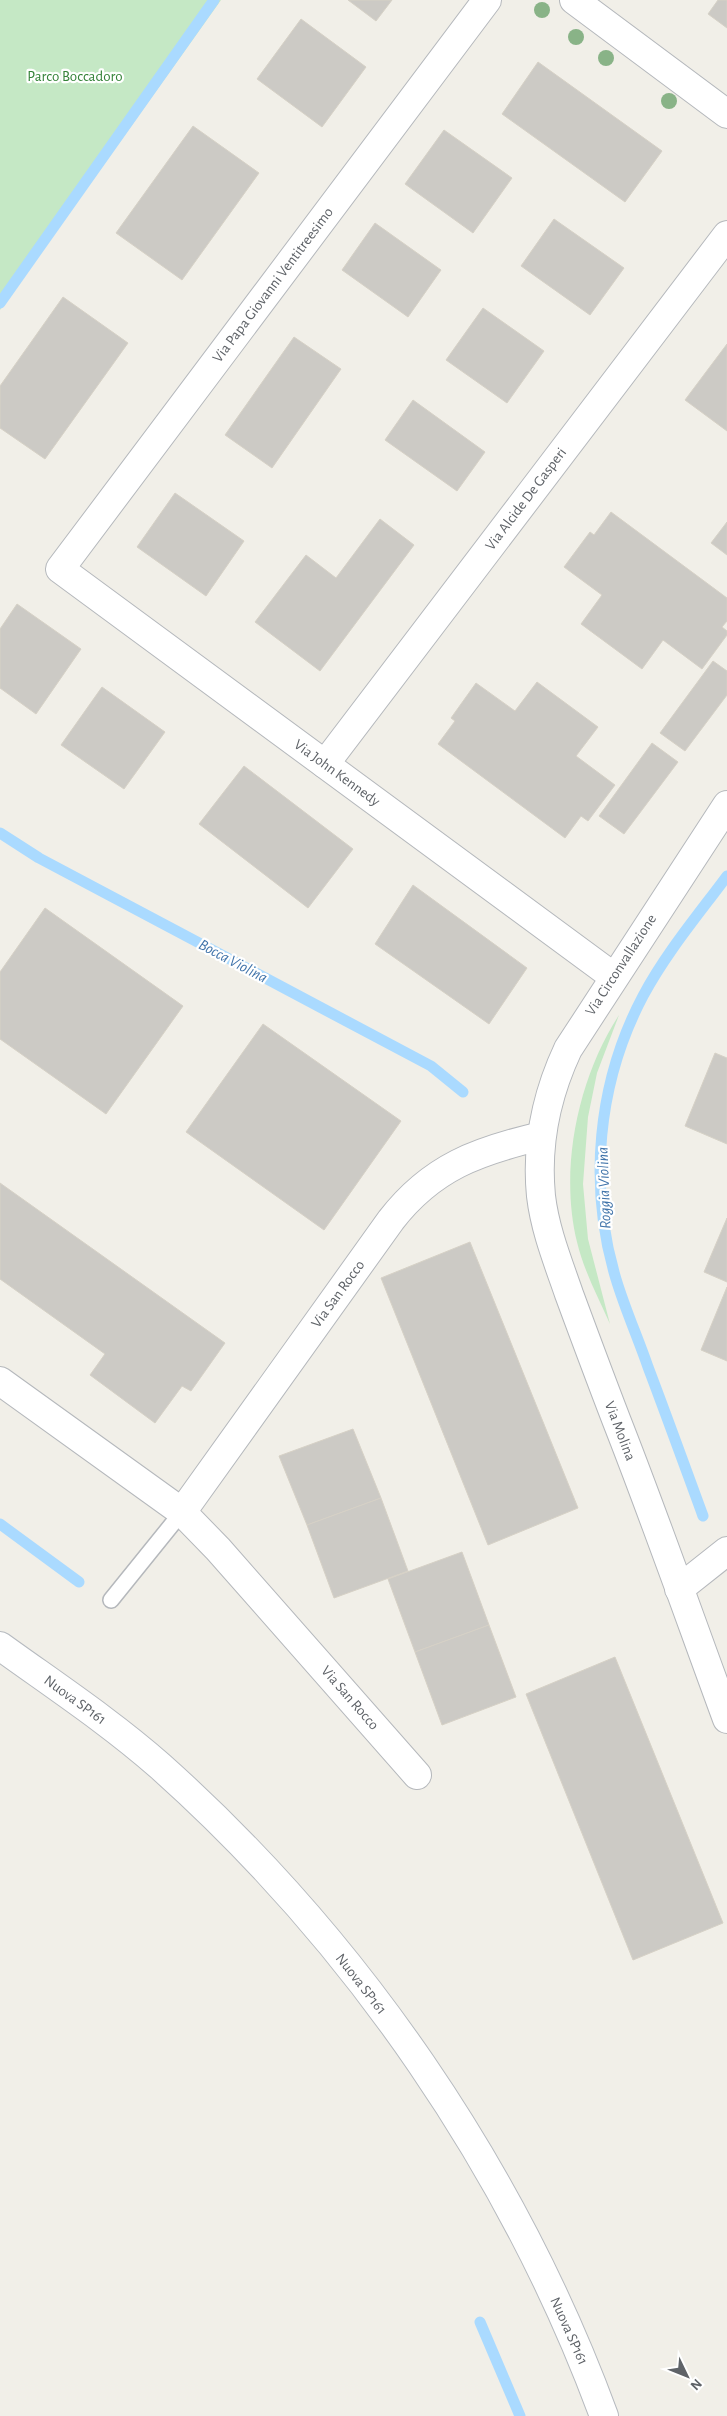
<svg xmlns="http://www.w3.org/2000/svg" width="727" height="2416" viewBox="0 0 727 2416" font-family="'Alegreya Sans',sans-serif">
<rect width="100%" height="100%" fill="#f1efe8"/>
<g fill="#c5e8c5">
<path d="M0,0H221L0,310Z"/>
<path d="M619,1015L597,1073L588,1117L583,1184L588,1239L610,1324C598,1297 584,1271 577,1242C559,1169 578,1078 619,1015Z"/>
</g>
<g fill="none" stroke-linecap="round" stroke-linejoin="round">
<g stroke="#aadaff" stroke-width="11">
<path d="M0,303L214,0"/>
<path d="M0,833L39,858L431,1066L463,1092"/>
<path d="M703,1516C685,1467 667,1417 648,1367C638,1338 625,1309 616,1279C588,1186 597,1083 643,996C666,953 698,915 727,876"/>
<path d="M0,1524L79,1582"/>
<path d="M480,2322L520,2416"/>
</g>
</g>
<g fill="#cccac5" stroke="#d6d1c6">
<path d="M348,0H392L376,21Z"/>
<path d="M718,0H727V28L708,14Z"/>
<path d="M301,19L366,67L322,127L257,79Z"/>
<path d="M538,62L662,151L625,202L502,114Z"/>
<path d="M193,126L259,173L182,280L116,233Z"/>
<path d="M444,130L512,178L473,233L405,184Z"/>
<path d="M554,219L624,268L590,315L521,266Z"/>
<path d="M375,223L441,270L408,317L342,270Z"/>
<path d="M63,297L128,343L45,459L0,428V386Z"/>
<path d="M483,308L544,351L507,403L446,360Z"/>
<path d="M294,337L341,369L272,468L225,435Z"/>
<path d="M727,344V431L685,400Z"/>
<path d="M413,400L485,452L457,491L385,440Z"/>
<path d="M175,493L244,541L206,596L137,547Z"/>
<path d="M611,512L727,598V621L722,627L727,631V635L702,669L663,640L642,669L581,624L602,595L564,567L590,532L594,535Z"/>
<path d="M380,519L414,545L320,671L255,622L306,555L336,578Z"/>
<path d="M727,522V555L711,543Z"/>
<path d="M17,604L81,649L36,714L0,688V629Z"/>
<path d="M713,661L727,671V695L685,751L660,733Z"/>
<path d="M537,682L598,727L576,756L615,785L588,821L581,816L565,838L438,744L455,721L451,718L476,683L515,711Z"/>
<path d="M102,687L165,732L124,789L61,745Z"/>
<path d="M652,743L678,762L624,834L599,816Z"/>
<path d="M244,766L353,849L308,908L199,824Z"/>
<path d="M413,885L527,968L489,1024L375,944Z"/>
<path d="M45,908L183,1006L106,1114L0,1039V972Z"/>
<path d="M263,1024L401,1121L324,1230L186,1132Z"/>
<path d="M715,1053L727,1058V1144L685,1126Z"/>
<path d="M0,1183L225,1343L191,1391L182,1386L155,1423L90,1375L105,1354L0,1279Z"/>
<path d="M727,1218V1282L704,1272Z"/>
<path d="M470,1242L578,1508L488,1545L381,1278Z"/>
<path d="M727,1287V1361L701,1350Z"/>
<path d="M353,1429L381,1498L307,1525L279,1456Z"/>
<path d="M381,1498L408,1571L334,1598L307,1525Z"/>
<path d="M462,1552L489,1625L415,1652L388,1579Z"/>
<path d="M489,1625L516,1697L442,1725L415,1652Z"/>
<path d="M615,1657L723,1923L633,1960L526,1694Z"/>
</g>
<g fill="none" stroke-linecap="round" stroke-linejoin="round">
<g stroke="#b5b8bc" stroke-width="18">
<path id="service" d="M111,1600L182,1512"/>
</g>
<g stroke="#b5b8bc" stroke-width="30">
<g id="minor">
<path d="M487,0L60,569L614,977"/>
<path d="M574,0L727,114"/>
<path d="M325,764L727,235"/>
<path d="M0,1381L182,1512"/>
<path d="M679,1589L727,1551"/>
<path d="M417,1775L218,1549L182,1512L391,1220C432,1167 478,1151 541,1136"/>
</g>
</g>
<g stroke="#b5b8bc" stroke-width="30">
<path id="tertiary" d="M727,805L568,1049C546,1096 536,1145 541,1196C545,1230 558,1262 569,1294C586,1340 603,1386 621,1432C658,1527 692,1624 727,1719"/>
</g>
<g stroke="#b6babf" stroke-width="30">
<path id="secondary" d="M0,1646C54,1685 110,1722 160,1766C356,1941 513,2169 604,2416"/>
</g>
<use href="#service" stroke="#fff" stroke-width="15"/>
<use href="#minor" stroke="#fff" stroke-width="28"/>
<use href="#tertiary" stroke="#fff" stroke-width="28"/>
<use href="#secondary" stroke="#fff" stroke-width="28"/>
</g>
<g fill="#89b387">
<circle cx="542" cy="10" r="8"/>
<circle cx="576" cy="37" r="8"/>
<circle cx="606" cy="58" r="8"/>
<circle cx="669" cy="101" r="8"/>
</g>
<g text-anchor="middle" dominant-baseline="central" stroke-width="4.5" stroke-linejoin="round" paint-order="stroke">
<g font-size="15" fill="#348238" stroke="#fff">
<text x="75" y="76">Parco Boccadoro</text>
</g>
<g font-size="15" fill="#5f6368" stroke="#fff">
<text transform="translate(273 285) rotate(-53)">Via Papa Giovanni Ventitreesimo</text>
<text transform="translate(526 499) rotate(-53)">Via Alcide De Gasperi</text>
<text transform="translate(337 773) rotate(36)">Via John Kennedy</text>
<text transform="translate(621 965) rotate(-57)">Via Circonvallazione</text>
<text transform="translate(338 1294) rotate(-54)">Via San Rocco</text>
<text transform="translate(620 1431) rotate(69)">Via Molina</text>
<text transform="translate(350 1698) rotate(49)">Via San Rocco</text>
<text transform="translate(75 1700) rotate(36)">Nuova SP161</text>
<text transform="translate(361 1984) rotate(52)">Nuova SP161</text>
<text transform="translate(569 2331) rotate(66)">Nuova SP161</text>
</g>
<g font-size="16" font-style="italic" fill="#4174aa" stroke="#fff">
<text transform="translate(233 961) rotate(28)">Bocca Violina</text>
<text transform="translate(604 1188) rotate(-92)">Roggia Violina</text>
</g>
</g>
<g transform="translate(687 2376) rotate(133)" stroke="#ffffff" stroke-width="4" paint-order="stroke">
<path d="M0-4L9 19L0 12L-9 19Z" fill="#5f6368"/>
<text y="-8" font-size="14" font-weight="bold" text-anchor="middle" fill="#5f6368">N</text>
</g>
</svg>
